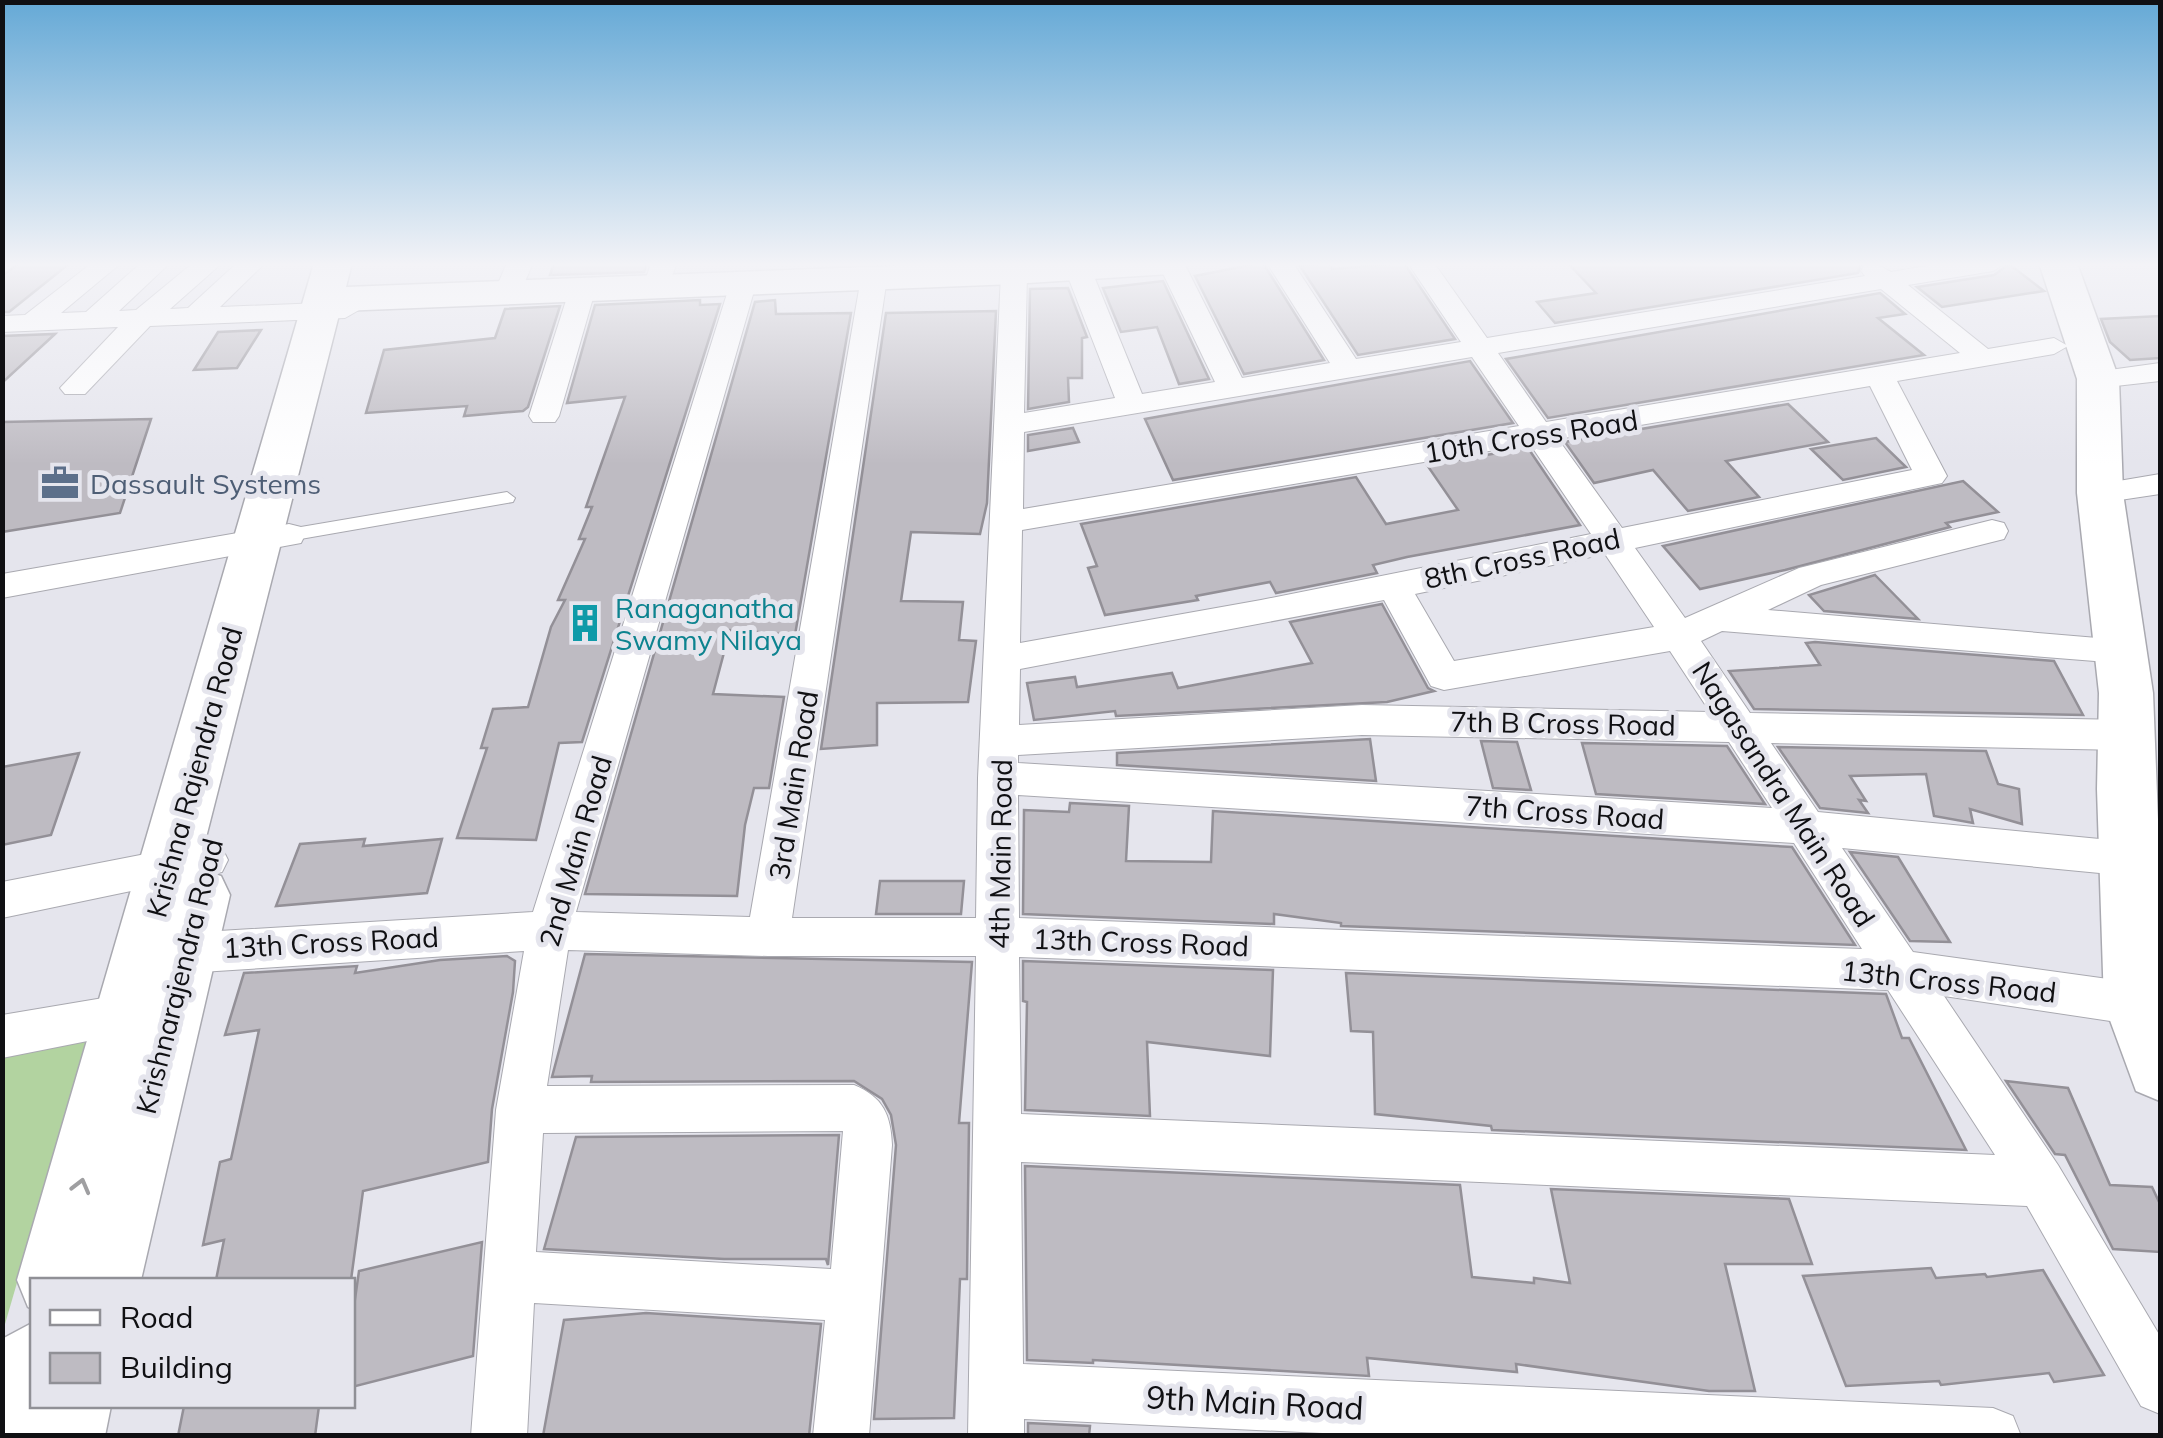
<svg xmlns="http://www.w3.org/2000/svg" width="2163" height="1438" viewBox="0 0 2163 1438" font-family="Mulish,sans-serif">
<rect width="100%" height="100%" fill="#e5e5ed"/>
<path fill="#b2d3a0" d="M89,1035L3,1331V1053Z"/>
<g fill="#bebbc2" stroke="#939097" stroke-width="2.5">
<path d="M19,263H70L9,312H2V276Z"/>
<path d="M554,263H647L644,272L550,275Z"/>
<path d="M1260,263H1263L1324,360L1244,374L1195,276Z"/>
<path d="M1329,263L1332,269L1404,263L1455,339L1358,355L1300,266Z"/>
<path d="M1568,263H1860L1861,264L1858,273L1555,323L1537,302L1596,293Z"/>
<path d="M2009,264L2044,291L1942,307L1917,287L1994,275Z"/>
<path d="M1163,281L1209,379L1179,384L1157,327L1121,332L1103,288Z"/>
<path d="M1068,288L1087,337L1082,338V378H1068L1069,402L1028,409L1030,289Z"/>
<path d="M1880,293L1905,314L1878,318L1924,355L1548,418L1506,359Z"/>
<path d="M700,300V305L720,304L582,742L559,743L536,840L457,838L487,748H481L493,709L528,707L551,627L565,600H558L585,539H579L592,507H586L625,397L567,403L595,305Z"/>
<path d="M775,300L776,314L851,313L795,635L730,630L713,694L784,697L769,788H754L745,825L737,896L585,894L755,302Z"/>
<path d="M560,306L528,407L523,411L464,416L467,406L366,413L384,350L495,338L505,309Z"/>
<path d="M996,311L987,503L980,534L911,532L901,601L963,602L959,640L976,641L968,702L877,703V745L821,749L886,313Z"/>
<path d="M2160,316V358L2130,360L2110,342L2101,319Z"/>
<path d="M261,330L237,368L194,370L218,332Z"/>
<path d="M55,334L2,383V336Z"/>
<path d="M1470,361L1513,423L1173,480L1145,419Z"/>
<path d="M1788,404L1828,442L1726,461L1759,497L1688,511L1653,470L1594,483L1565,442Z"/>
<path d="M151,419L120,513L2,532V422Z"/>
<path d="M1073,428L1079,442L1028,451V435Z"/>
<path d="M1876,438L1906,467L1843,480L1811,449Z"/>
<path d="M1528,448L1580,525L1407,557L1373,565L1377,573L1276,593L1270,582L1196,596L1198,600L1105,615L1088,568L1097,566L1081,524L1356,477L1386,524L1458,510L1427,465Z"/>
<path d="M1963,481L1998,512L1946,523L1950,527L1785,570L1700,589L1663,546Z"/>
<path d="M1875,575L1918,619L1824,611L1809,595Z"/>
<path d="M1382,604L1428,688L1434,691L1387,702L1116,716L1115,711L1034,720L1027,683L1075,677L1077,687L1172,673L1178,688L1312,663L1290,622Z"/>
<path d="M1815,642L2054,661L2083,715L1754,709L1729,671L1820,665L1806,643Z"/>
<path d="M1370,739L1376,781L1117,765V753Z"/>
<path d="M1481,741L1517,742L1531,790L1493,788Z"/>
<path d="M1582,743L1727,746L1765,804L1596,794Z"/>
<path d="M1778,747L1986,751L1998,784L2019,789L2022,824L1970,809L1973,823L1934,816L1926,774L1850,776L1866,801L1859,800L1868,813L1820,808Z"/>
<path d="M79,753L51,835L2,845V767Z"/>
<path d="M1070,803L1129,806L1126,861L1211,862L1213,811L1792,847L1855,945L1341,926V923L1274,914V924L1023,914L1024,810L1069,812Z"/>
<path d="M365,839L363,846L442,839L427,893L276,906L300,844Z"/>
<path d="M1850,852L1898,857L1950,942L1910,941Z"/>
<path d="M880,881H964L961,914H876Z"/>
<path d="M585,954L972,962L959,1123H969L967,1279H960L954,1418L874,1419L896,1145L891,1115L882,1099L854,1081L591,1082L592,1076L552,1077Z"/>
<path d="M507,956L515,961L513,992L492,1109L488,1162L363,1191L351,1280H216L224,1240L203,1245L220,1162L231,1159L259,1030L225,1035L244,973L357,966L355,973L440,960Z"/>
<path d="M1023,961L1273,970L1270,1056L1147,1042L1150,1116L1025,1110L1027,1002L1023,1001Z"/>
<path d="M1346,973L1886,994L1902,1038H1909L1966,1150L1492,1130L1491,1126L1375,1114L1373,1032L1351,1031Z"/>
<path d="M2006,1081L2068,1088L2110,1185L2152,1187L2160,1204V1252L2113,1249L2065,1155L2055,1154Z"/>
<path d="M839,1135L828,1265L826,1259H724L544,1249L576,1137Z"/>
<path d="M1025,1166L1460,1185L1472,1277L1534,1283V1278L1570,1283L1551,1189L1789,1199L1812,1264H1725L1755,1391H1709L1516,1364L1517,1372L1367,1358L1369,1376L1093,1360V1363L1027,1360Z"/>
<path d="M482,1242L473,1356L352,1387V1320L359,1271Z"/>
<path d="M1931,1268L1936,1278L1985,1274L1987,1277L2043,1270L2104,1375L2054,1382L2049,1373L1941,1385L1939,1381L1846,1386L1803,1276Z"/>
<path d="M646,1313L821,1324L809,1436H543L564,1320Z"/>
<path d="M184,1406H319L315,1436H178Z"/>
<path d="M1028,1423L1090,1426L1089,1436H1028Z"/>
</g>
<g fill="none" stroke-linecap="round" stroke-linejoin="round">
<g stroke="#a9a9b0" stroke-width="2">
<path id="lane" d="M507,492L515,498L513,502L289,541L280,535L289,529Z"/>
</g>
<g stroke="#a9a9b0" stroke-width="2">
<g id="street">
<path d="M92,263H121L61,313L86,312L141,263H170L119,311L136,310L193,263H222L170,309L188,308L237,263H265L220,307L345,302L359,310L345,318L150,326L85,394H65L60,388L118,327L2,332V316L25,315Z"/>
<path d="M507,263H533L520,293L507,301L494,293Z"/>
<path d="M651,263H677L665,294L656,296L643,288Z"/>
<path d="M1069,263H1086L1091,269L1142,394L1215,382L1158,263H1184L1242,378L1330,363L1267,263H1293L1356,359L1461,342L1408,263H1434L1487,338L1865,276L1861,271L1865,265L1874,263L1891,272L1945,263H2006L1993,271L1908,285L1988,349L2054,338L2068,346L2054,354L1897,381L1947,476L1942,483L1635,548L1685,618L1799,568L1992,520L2004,523L2008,531L2004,539L1821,585L1768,610L2133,641L2138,650L2133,659L2120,663L1722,631L1701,641L1750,713L2126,720L2139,724L2145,735L2139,746L2126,750L1771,743L1818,812L2131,842L2146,847L2152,859L2146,871L2131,876L1842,848L1913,952L2137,983L2153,989L2159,1004L2153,1019L2137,1025L1944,996L2058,1165L2160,1336V1414L2141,1406L2027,1206L1021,1162L1023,1364L1993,1408L2013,1416L2021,1436H1385L1024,1419V1436H968L976,956H768L568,950L547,1086L854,1085C883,1097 891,1115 892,1145L869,1436H813L825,1320L534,1303L527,1436H471L496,1110L524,951L170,974L155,968L148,954L155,940L170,934L533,912L730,284L743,276L756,284L576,912L750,917L861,278L874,270L887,278L792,918H976L978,778L1001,273L1014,265L1027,273L1024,413L1115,398L1065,269ZM1881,289L1960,353L1546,422L1498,353ZM1472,357L1519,426L1023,509L1024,432ZM1870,386L1912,470L1622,528L1558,439ZM1530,444L1591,534L1261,600L1020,643L1022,530ZM1605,554L1654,627L1454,661L1415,594ZM1384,600L1431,686L1444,690L1670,651L1710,712L1362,705L1019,725L1020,669ZM1362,735L1729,742L1772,808L1018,763V755ZM1018,795L1794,843L1862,949L1019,918ZM1019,957L1888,990L1995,1155L1021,1114ZM843,1131L831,1269L536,1252L543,1133Z"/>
<path d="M582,283L595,291L559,416L555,422H533L529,416L569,291Z"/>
<path d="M2160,363V381L2098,388L2088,385L2084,379L2088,373Z"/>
<path d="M2160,474V494L2100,503L2089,500L2084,493L2089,486Z"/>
<path d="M289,524L301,527L305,535L301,543L2,598V574Z"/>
<path d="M207,842L222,848L228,860L222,872L2,918V882Z"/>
<path d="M127,994L143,1000L150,1015L143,1030L2,1058V1015Z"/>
</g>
</g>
<g stroke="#a9a9b0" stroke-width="3">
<g id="secondary">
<path d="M314,263H352L346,287L972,263H1189L1183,271L1170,274L1014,284L340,311L198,869L221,876L230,895L141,1280H32V1309L28,1307L17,1280Z"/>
<path d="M2039,263H2077L2119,379L2123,493L2153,693L2160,870V1101L2136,1091L2104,1004L2097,789L2099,693L2077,493V379Z"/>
<path d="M32,1323V1406H111L105,1436H2V1339Z"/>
</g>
</g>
<use href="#lane" fill="#fff" fill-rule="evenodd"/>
<use href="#street" fill="#fff" fill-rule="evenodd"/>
<use href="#secondary" fill="#fff" fill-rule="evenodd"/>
</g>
<defs><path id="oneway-chevron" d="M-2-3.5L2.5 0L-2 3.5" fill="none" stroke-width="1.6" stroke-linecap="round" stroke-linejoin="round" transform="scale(2.5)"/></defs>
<use stroke="#9f9fa1" href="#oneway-chevron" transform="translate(81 1186) rotate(-75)"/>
<linearGradient id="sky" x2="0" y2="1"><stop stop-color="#65a9d6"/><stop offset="0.57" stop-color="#f3f3f7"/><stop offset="1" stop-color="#f3f3f7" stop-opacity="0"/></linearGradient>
<rect width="2163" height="464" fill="url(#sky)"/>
<defs>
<g id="office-bare" transform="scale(3)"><path d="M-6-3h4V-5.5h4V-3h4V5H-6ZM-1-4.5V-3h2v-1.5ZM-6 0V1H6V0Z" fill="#5c6f8a" stroke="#e5e5ed" stroke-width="2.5" paint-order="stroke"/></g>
<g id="building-bare" transform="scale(3)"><path d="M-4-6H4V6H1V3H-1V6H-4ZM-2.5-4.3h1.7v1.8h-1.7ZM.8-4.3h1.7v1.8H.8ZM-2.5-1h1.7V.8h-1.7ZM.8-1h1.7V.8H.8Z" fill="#0f9aa8" stroke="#e5e5ed" stroke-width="2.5" paint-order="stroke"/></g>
</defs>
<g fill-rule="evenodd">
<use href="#office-bare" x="60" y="483"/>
<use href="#building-bare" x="585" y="623"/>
</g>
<g text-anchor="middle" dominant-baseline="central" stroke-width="10" stroke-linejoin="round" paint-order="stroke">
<g font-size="28" fill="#101013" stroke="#e5e5ed">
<text transform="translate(1531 436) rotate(-9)">10th Cross Road</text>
<text transform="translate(1522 558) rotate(-12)">8th Cross Road</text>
<text transform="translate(1563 723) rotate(1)">7th B Cross Road</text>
<text transform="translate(194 772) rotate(-75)">Krishna Rajendra Road</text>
<text transform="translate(793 785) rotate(-81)">3rd Main Road</text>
<text transform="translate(1784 794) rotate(57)">Nagasandra Main Road</text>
<text transform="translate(1565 812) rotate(4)">7th Cross Road</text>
<text transform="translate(575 851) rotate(-74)">2nd Main Road</text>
<text transform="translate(1000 854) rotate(-89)">4th Main Road</text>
<text transform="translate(331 942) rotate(-3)">13th Cross Road</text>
<text transform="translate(1141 942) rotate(2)">13th Cross Road</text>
<text transform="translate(179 976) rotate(-76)">Krishnarajendra Road</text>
<text transform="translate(1949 981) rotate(6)">13th Cross Road</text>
</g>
<g font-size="28" fill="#4e5e75" stroke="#e5e5ed" text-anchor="start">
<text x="90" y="483">Dassault Systems</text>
</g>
<g font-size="28" fill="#0d838f" stroke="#e5e5ed" text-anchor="start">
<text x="615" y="607">Ranaganatha<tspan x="615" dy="32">Swamy Nilaya</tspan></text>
</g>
<g font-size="32" fill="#101013" stroke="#e5e5ed">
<text transform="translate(1255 1402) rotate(3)">9th Main Road</text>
</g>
</g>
<rect width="2163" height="1438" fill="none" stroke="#101013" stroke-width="10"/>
<rect x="30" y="1278" width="325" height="130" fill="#e5e5ed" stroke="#909096" stroke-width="2.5"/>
<rect x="50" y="1310" width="50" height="15" fill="#ffffff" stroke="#909096" stroke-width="2.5"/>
<text x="120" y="1328" font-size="30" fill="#101013">Road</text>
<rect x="50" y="1353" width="50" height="30" fill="#bebbc2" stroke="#909096" stroke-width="2.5"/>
<text x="120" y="1378" font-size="30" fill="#101013">Building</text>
</svg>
